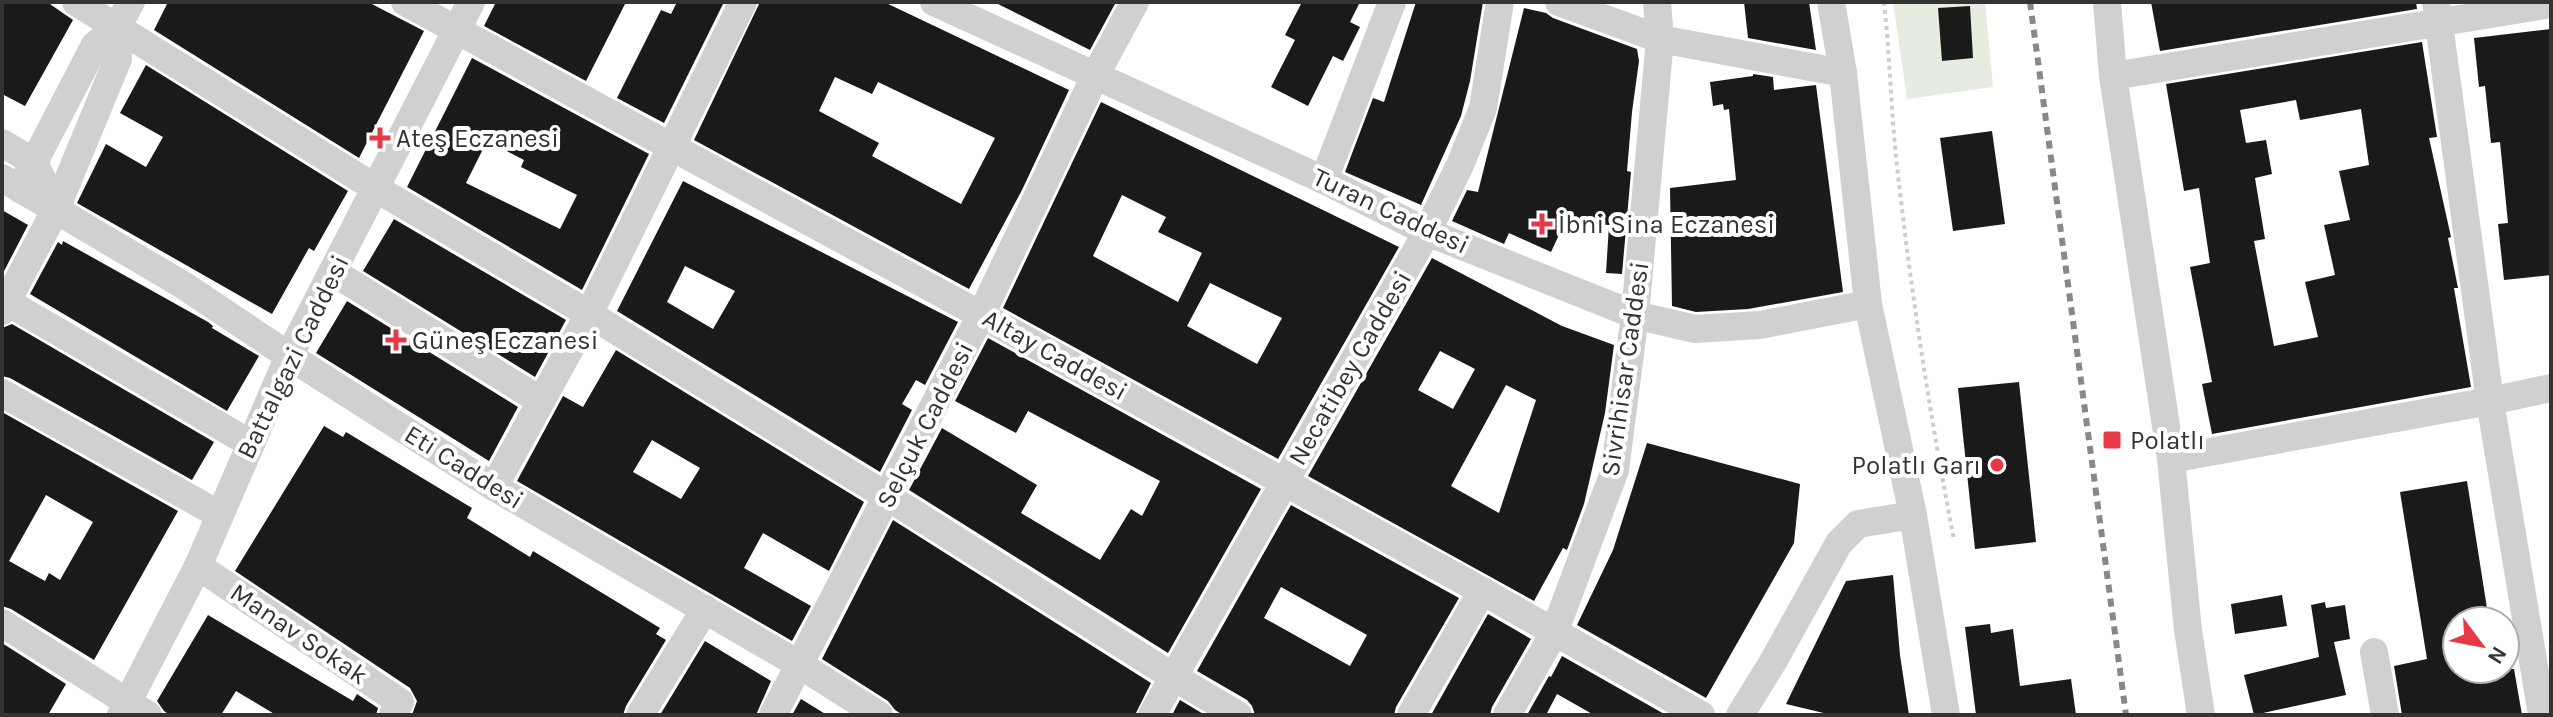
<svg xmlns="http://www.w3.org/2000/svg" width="2553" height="717" viewBox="0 0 2553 717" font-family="Karla,sans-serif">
<rect width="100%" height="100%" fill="#fff"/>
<path fill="#e6ecdf" d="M1893,2H1985L1993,87L1907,99Z"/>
<g fill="#1a1a1a" fill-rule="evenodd">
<path d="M2,2H47L73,20L25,106L2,94Z"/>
<path d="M168,2H368L424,31L359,158L154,30Z"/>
<path d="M496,2H626L586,81L484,26Z"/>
<path d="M677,2H724L664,123L617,98L661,10L671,14Z"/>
<path d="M760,2H884L1069,90L1022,190L969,289L694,140ZM835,77L872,94L878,82L995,138L961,204L872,156L879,143L819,111Z"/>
<path d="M994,2H1116L1090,50Z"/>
<path d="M1302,2H1360L1350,22L1360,27L1343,61L1333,56L1308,106L1271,87L1295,40L1285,35Z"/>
<path d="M1416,2H1483L1470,81L1461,116L1421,205L1345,172L1373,98L1384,102Z"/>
<path d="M1744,2H1809L1816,50L1748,38Z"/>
<path d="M2151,2H2416L2417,9L2160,51Z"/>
<path d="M1970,6L1973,58L1942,61L1938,8Z"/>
<path d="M1524,8L1546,13L1553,18L1637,49L1639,61L1632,112L1627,171L1631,172L1622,274L1606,273L1609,225L1565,222L1551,252L1509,233L1504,244L1452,221L1467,190L1478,192Z"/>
<path d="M2551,29V275L2504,280L2498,224L2508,223L2500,142L2491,143L2485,86L2479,87L2474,38Z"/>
<path d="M2422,42L2437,137L2429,138L2451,237L2448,238L2458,288H2454L2471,387L2212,434L2202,384L2212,382L2190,267L2210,263L2199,188L2184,191L2166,84ZM2296,100L2300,120L2361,109L2369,165L2339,171L2350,220L2324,225L2335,275L2305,282L2318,337L2274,346L2254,241L2265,239L2255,178L2272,174L2266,140L2246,143L2240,110Z"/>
<path d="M472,58L649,154L582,290L407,187ZM487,141L524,160L521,167L577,195L560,229L466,183Z"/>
<path d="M146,65L348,191L314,251L309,248L272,314L77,203L106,144L146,167L163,137L120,113Z"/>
<path d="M1753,74L1773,77L1774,90L1816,85L1843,292L1748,309L1696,312L1672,306L1670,188L1736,180L1729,109L1724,110L1723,104L1713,106L1710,82L1753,76Z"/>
<path d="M1101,102L1399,247L1278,459L1003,308ZM1122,195L1166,217L1158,232L1202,253L1178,302L1093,256ZM1210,283L1282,318L1257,364L1187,326Z"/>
<path d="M1992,131L2005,224L1953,231L1940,138Z"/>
<path d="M683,181L958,322L925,385L916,380L902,404L912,410L880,472L617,311ZM685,266L735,291L713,329L667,302Z"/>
<path d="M2,210L28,225L2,275Z"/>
<path d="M394,219L566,320L535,377L363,271Z"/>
<path d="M63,241L208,322L213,326L212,328L259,356L227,411L30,294L58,242L62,245Z"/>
<path d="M1432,258L1562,326L1614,345L1605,413L1584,504L1567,550L1563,548L1534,601L1308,476ZM1440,351L1475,369L1453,409L1418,390ZM1506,385L1536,400L1499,513L1451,486Z"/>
<path d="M347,301L518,407L489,461L316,353Z"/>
<path d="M12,324L214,442L192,480L10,378L2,376V328Z"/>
<path d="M988,338L1261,489L1168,653L909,490L942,428L1037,485L1021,513L1100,560L1131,509L1142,516L1160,481L1028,411L1016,433L955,401Z"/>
<path d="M616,350L864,502L829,571L763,533L744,568L811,606L792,641L517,481L563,396L583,407ZM652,440L700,468L681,499L633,472Z"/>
<path d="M2019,382L2036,542L1975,549L1958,388Z"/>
<path d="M2,412L178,511L94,660L11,609L2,606ZM46,495L93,522L60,580L49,573L45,581L9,561Z"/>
<path d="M324,426L343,437L346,432L472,508L467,518L530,557L533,551L660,628L656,634L666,640L626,706L623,715H412L417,701L410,688L235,571Z"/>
<path d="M1647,443L1800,484L1794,543L1706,698L1577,625L1613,550Z"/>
<path d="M2467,481L2489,621H2457V628L2446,630L2454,669H2514L2522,715H2402L2394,666L2427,659L2400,492Z"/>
<path d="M1291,505L1459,598L1396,707L1394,715H1255L1252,706L1247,700L1197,671ZM1281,587L1367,635L1350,666L1264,618Z"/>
<path d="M893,520L1151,683L1135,715H903L895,710L888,701L822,659Z"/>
<path d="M1893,575L1900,655L1909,715H1832L1786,704L1846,581Z"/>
<path d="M2282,595L2287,626L2235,634L2231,604Z"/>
<path d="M2325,602L2326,608L2345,605L2350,639L2334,642L2346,695L2254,715L2244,675L2319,657L2311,605Z"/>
<path d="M1488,614L1531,639L1492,707L1490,715H1431Z"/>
<path d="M208,615L353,701L357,694L378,708L376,715H276L236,691L221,715H170L164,711L157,701Z"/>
<path d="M1990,624L1991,633L2013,629L2020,686L2071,679L2076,715H1976L1965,627Z"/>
<path d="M705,641L771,681L756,715H660Z"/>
<path d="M2,643L66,684L48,715H2Z"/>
<path d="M1562,656L1666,715H1594L1557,694L1546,715H1527L1549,676L1551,677Z"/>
<path d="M801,699L827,715H792Z"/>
<path d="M1180,700L1205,715H1172Z"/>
</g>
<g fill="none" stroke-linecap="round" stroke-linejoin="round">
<path stroke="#cdcdcd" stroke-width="4" stroke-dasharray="4 4" stroke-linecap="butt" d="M1884,2C1890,56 1891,112 1897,166C1911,292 1930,416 1954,540"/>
<g stroke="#d0d0d0" stroke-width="28">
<path d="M76,2L377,189L589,314L888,497L1172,676L1238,715"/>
<path d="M405,2L981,315L1482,591L1701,715"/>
<path d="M934,2L1324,180L1427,232L1635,315L1695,329L1760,325L1868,304"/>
<path d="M1559,2L1660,39L1843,73"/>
<path d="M1831,2L1843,73L1868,304L1913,515L1946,715"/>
<path d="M2107,2L2113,76L2171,459L2188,630L2201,715"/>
<path d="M2436,2L2490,401L2542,715"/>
<path d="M2113,76L2551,4"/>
<path d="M2,143L34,162L42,179"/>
<path d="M2,178L183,285L289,356L494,487L800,665L879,715"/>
<path d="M1324,180L1392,2"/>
<path d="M20,189L95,45L117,27L131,2"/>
<path d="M333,272L541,401"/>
<path d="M2,299L251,444"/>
<path d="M2,311L56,209L118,59L117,27"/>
<path d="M2,393L220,515"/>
<path d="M2171,459L2490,401L2551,388"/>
<path d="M494,487L589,314L743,2"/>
<path d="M198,566L400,702L393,715"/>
<path d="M2,623L148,715"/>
<path d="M2374,652L2385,715"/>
<path d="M121,715L198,566L289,356L471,2"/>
<path d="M640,715L705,609"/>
<path d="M773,715L981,315L1095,76L1135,2"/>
<path d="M1152,715L1427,232L1460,165L1483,108L1500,2"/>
<path d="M1411,715L1482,591"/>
<path d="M1507,715L1554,633L1615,470L1635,315L1660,39L1657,2"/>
<path d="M1740,715L1774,660L1839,543L1858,524L1913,515"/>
</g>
<path stroke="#888" stroke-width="6" stroke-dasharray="8 6" stroke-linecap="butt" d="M2030,2L2126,715"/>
</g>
<g fill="#e63946" stroke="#fff" stroke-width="3">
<path d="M376 126h8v8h8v8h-8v8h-8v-8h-8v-8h8z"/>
<path d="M1538 212h8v8h8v8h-8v8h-8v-8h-8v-8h8z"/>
<path d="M392 328h8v8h8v8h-8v8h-8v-8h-8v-8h8z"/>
<rect x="2102" y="430" width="20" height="20" rx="4"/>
<circle cx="1997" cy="465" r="8"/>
</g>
<g text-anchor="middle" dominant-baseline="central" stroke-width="8" stroke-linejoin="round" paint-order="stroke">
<g font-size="26" fill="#333" stroke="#fff" text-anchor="start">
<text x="396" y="138">Ateş Eczanesi</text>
<text x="1558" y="224">İbni Sina Eczanesi</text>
<text x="412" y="340">Güneş Eczanesi</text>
<text x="2130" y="440">Polatlı</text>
<text x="1981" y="465" text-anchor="end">Polatlı Garı</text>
</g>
<g font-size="26" fill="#333" stroke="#fff">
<text transform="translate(1391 211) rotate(25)">Turan Caddesi</text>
<text transform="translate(1055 355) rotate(29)">Altay Caddesi</text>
<text transform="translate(293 357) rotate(-64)">Battalgazi Caddesi</text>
<text transform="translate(1350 368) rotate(-60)">Necatibey Caddesi</text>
<text transform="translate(1625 369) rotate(-82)">Sivrihisar Caddesi</text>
<text transform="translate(925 425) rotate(-63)">Selçuk Caddesi</text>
<text transform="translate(464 467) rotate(32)">Eti Caddesi</text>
<text transform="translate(299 634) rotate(34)">Manav Sokak</text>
</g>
</g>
<rect width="2553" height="717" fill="none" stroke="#333333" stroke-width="8"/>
<g transform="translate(2481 645) rotate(122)"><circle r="38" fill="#ffffff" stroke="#adadad" stroke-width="2"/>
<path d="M0-6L14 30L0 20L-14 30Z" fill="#e63946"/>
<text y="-12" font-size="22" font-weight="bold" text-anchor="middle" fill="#333333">N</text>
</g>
</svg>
